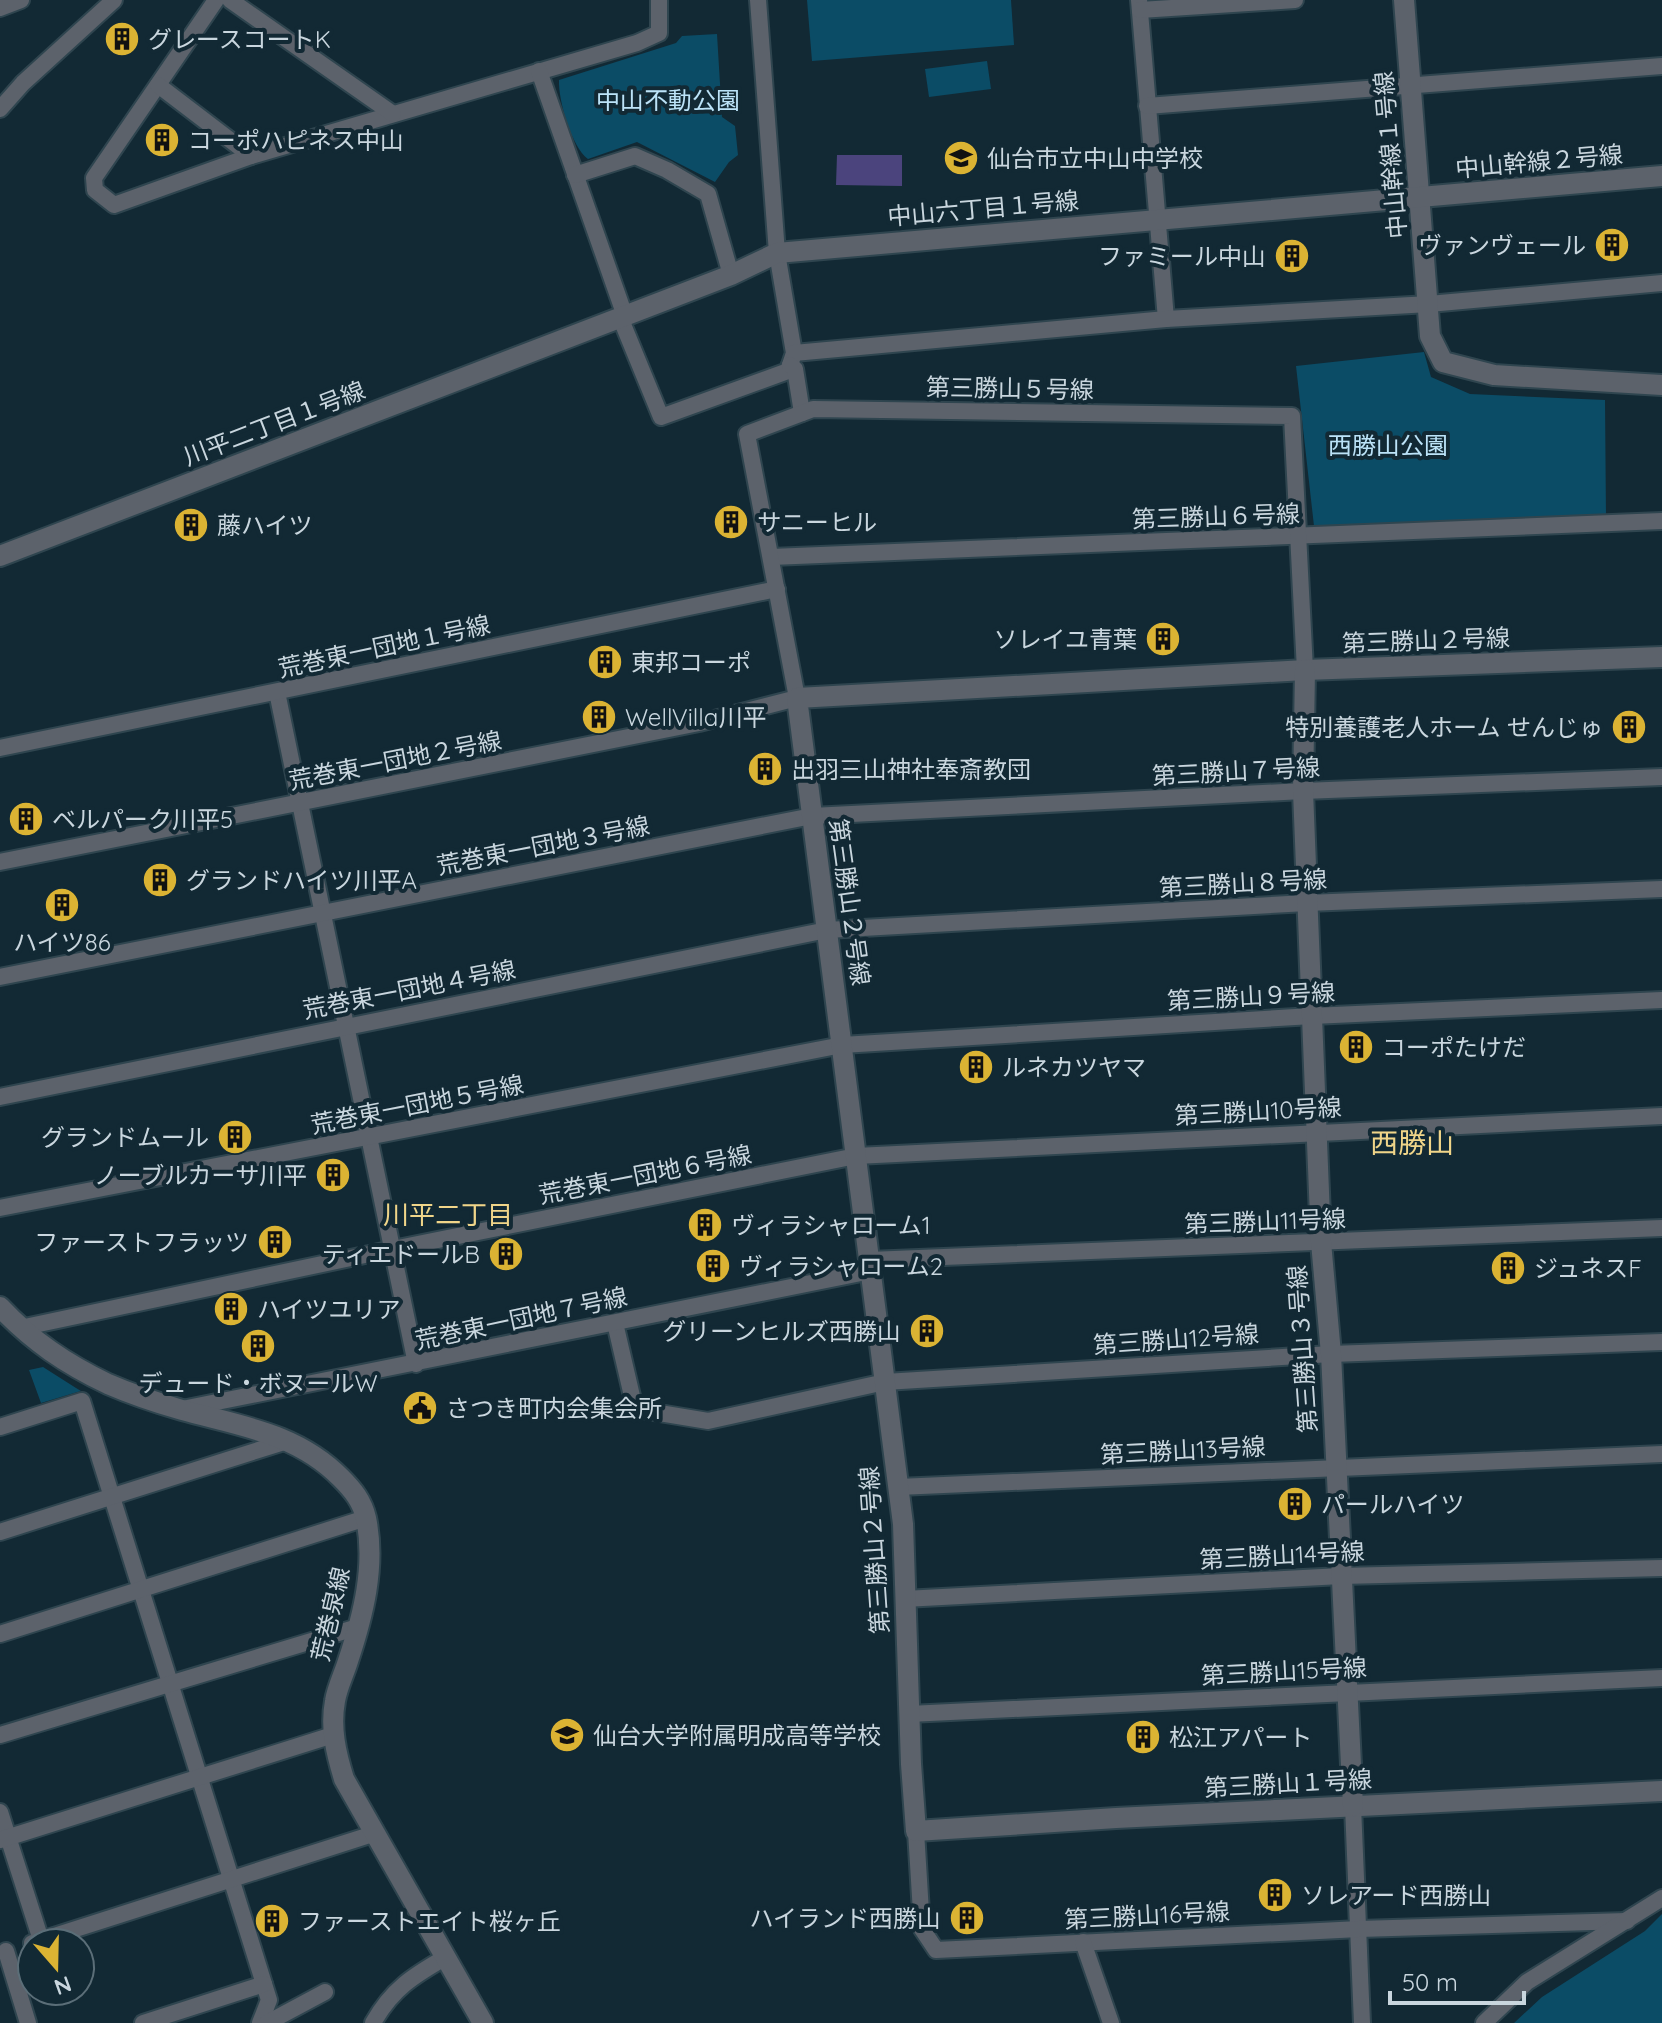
<svg xmlns="http://www.w3.org/2000/svg" width="1662" height="2023" viewBox="0 0 1662 2023" font-family="Quicksand,'Noto Sans JP',sans-serif">
<rect width="100%" height="100%" fill="#122934"/>
<g fill="#0b4c66">
<path d="M807,0H1011L1014,45L812,61Z"/>
<path d="M717,34L722,117L735,126L738,155L729,162L715,182L637,142L588,159C572,148 558,100 559,80L676,43L682,36Z"/>
<path d="M987,61L991,89L929,97L925,69Z"/>
<path d="M1424,352L1431,377L1470,394L1605,400L1606,519L1318,530L1314,526L1296,366Z"/>
<path d="M43,1367L76,1388L81,1391L41,1403L29,1370Z"/>
<path d="M1662,1914V2023H1514L1542,1997L1645,1931Z"/>
</g>
<path fill="#4b447d" d="M837,155H902V186L836,185Z"/>
<g fill="none" stroke-linecap="round" stroke-linejoin="round">
<g stroke="#2f454f" stroke-width="20">
<g id="minor">
<path d="M216,0L94,178L95,190L114,205L251,156L637,43L659,33V0"/>
<path d="M230,0L393,114"/>
<path d="M1139,0L1166,319"/>
<path d="M0,8L21,0"/>
<path d="M1140,10L1295,0"/>
<path d="M539,71L625,316"/>
<path d="M158,85L251,156"/>
<path d="M1147,106L1662,66"/>
<path d="M0,109L23,83L114,0"/>
<path d="M575,175L635,156L667,170L708,194L731,275"/>
<path d="M620,317L661,417L788,371L794,353L777,253L758,0"/>
<path d="M794,353L1166,319L1429,304L1662,283"/>
<path d="M790,365L795,369L802,413"/>
<path d="M771,557L1662,521"/>
<path d="M277,692L416,1364"/>
<path d="M0,748L777,589"/>
<path d="M0,862L699,723L797,698L747,434L813,409L1292,416L1305,670"/>
<path d="M0,977L812,816L1303,791L1662,777"/>
<path d="M0,1097L827,930L1307,903L1662,889"/>
<path d="M0,1208L842,1045L1312,1016L1662,1000"/>
<path d="M869,1260L1662,1228"/>
<path d="M615,1323L635,1409L708,1421L885,1382L1331,1354L1662,1342"/>
<path d="M20,1328L393,1249L856,1156L1662,1116"/>
<path d="M182,1409L871,1271"/>
<path d="M0,1427L82,1401L269,2000L260,2023"/>
<path d="M898,1487L1662,1454"/>
<path d="M0,1532L287,1441"/>
<path d="M904,1599L1341,1576L1662,1568"/>
<path d="M0,1634L366,1518"/>
<path d="M909,1714L1662,1678"/>
<path d="M0,1735L358,1627"/>
<path d="M1353,1806L1362,2023"/>
<path d="M0,1812L41,1940"/>
<path d="M916,1831L922,1929L936,1950L1359,1929L1627,1921"/>
<path d="M0,1840L333,1735"/>
<path d="M1083,1942L1111,2023"/>
<path d="M32,1943L376,1833"/>
<path d="M6,1951L28,2023"/>
<path d="M143,2023L264,1984"/>
<path d="M267,2023L325,1992"/>
<path d="M373,2023C392,1989 413,1976 446,1957"/>
<path d="M1484,2023L1527,1982L1662,1898"/>
</g>
</g>
<g stroke="#2f454f" stroke-width="24">
<g id="tertiary">
<path d="M1404,0L1430,336L1443,362L1494,375L1662,385"/>
<path d="M0,556L731,275L777,253L1662,176"/>
<path d="M1662,657L1305,670L797,698L903,1524L911,1764L916,1831L1116,1818L1662,1791"/>
<path d="M1305,670L1303,791L1321,1242L1331,1354L1353,1806"/>
<path d="M0,1307C32,1341 66,1364 108,1384C131,1394 158,1403 182,1410C240,1426 297,1433 341,1478C353,1490 362,1501 366,1518C376,1566 363,1616 348,1661C344,1674 337,1688 335,1701C330,1728 336,1753 344,1779L483,2023"/>
</g>
</g>
<use href="#minor" stroke="#5c626b" stroke-width="16"/>
<use href="#tertiary" stroke="#5c626b" stroke-width="20"/>
</g>
<defs>
<g id="building-disc" transform="scale(1.8)"><circle r="9.5" fill="#dbb333" stroke="#122934"/><path d="M-4-6H4V6H1V3H-1V6H-4ZM-2.5-4.3h1.7v1.8h-1.7ZM.8-4.3h1.7v1.8H.8ZM-2.5-1h1.7V.8h-1.7ZM.8-1h1.7V.8H.8Z" fill="#111"/></g>
<g id="school-disc" transform="scale(1.8)"><circle r="9.5" fill="#dbb333" stroke="#122934"/><path d="M0-5L7-2L0 1L-7-2ZM-4 1L0 2.5L4 1V4Q0 6-4 4Z" fill="#111"/></g>
<g id="civic-disc" transform="scale(1.8)"><circle r="9.5" fill="#dbb333" stroke="#122934"/><path d="M-.6-6.5H3V-4.5H.6V-3L4-1V1h2V6H-6V1h2V-1L-.6-3ZM-1.2 2.5V6h2.4V2.5Z" fill="#111"/></g>
</defs>
<g fill-rule="evenodd">
<use href="#building-disc" x="122" y="39"/>
<use href="#building-disc" x="162" y="140"/>
<use href="#school-disc" x="961" y="158"/>
<use href="#building-disc" x="1612" y="245"/>
<use href="#building-disc" x="1292" y="256"/>
<use href="#building-disc" x="731" y="522"/>
<use href="#building-disc" x="191" y="525"/>
<use href="#building-disc" x="1163" y="639"/>
<use href="#building-disc" x="605" y="662"/>
<use href="#building-disc" x="599" y="717"/>
<use href="#building-disc" x="1629" y="727"/>
<use href="#building-disc" x="765" y="769"/>
<use href="#building-disc" x="26" y="819"/>
<use href="#building-disc" x="160" y="880"/>
<use href="#building-disc" x="62" y="905"/>
<use href="#building-disc" x="1356" y="1047"/>
<use href="#building-disc" x="976" y="1067"/>
<use href="#building-disc" x="235" y="1137"/>
<use href="#building-disc" x="333" y="1175"/>
<use href="#building-disc" x="705" y="1225"/>
<use href="#building-disc" x="275" y="1242"/>
<use href="#building-disc" x="506" y="1254"/>
<use href="#building-disc" x="713" y="1266"/>
<use href="#building-disc" x="1508" y="1268"/>
<use href="#building-disc" x="231" y="1309"/>
<use href="#building-disc" x="927" y="1331"/>
<use href="#building-disc" x="258" y="1346"/>
<use href="#civic-disc" x="420" y="1408"/>
<use href="#building-disc" x="1295" y="1504"/>
<use href="#school-disc" x="567" y="1735"/>
<use href="#building-disc" x="1143" y="1737"/>
<use href="#building-disc" x="1275" y="1895"/>
<use href="#building-disc" x="967" y="1918"/>
<use href="#building-disc" x="272" y="1921"/>
</g>
<g text-anchor="middle" dominant-baseline="central" stroke-width="8" stroke-linejoin="round" paint-order="stroke">
<g font-size="24" fill="#c9d6de" stroke="#122934" text-anchor="start">
<text x="148" y="39">グレースコートK</text>
<text x="188" y="140">コーポハピネス中山</text>
<text x="987" y="158">仙台市立中山中学校</text>
<text x="1586" y="245" text-anchor="end">ヴァンヴェール</text>
<text x="1266" y="256" text-anchor="end">ファミール中山</text>
<text x="757" y="522">サニーヒル</text>
<text x="217" y="525">藤ハイツ</text>
<text x="1137" y="639" text-anchor="end">ソレイユ青葉</text>
<text x="631" y="662">東邦コーポ</text>
<text x="625" y="717">WellVilla川平</text>
<text x="1603" y="727" text-anchor="end">特別養護老人ホーム せんじゅ</text>
<text x="791" y="769">出羽三山神社奉斎教団</text>
<text x="52" y="819">ベルパーク川平5</text>
<text x="186" y="880">グランドハイツ川平A</text>
<text x="62" y="942" text-anchor="middle">ハイツ86</text>
<text x="1382" y="1047">コーポたけだ</text>
<text x="1002" y="1067">ルネカツヤマ</text>
<text x="209" y="1137" text-anchor="end">グランドムール</text>
<text x="307" y="1175" text-anchor="end">ノーブルカーサ川平</text>
<text x="731" y="1225">ヴィラシャローム1</text>
<text x="249" y="1242" text-anchor="end">ファーストフラッツ</text>
<text x="480" y="1254" text-anchor="end">ティエドールB</text>
<text x="739" y="1266">ヴィラシャローム2</text>
<text x="1534" y="1268">ジュネスF</text>
<text x="257" y="1309">ハイツユリア</text>
<text x="901" y="1331" text-anchor="end">グリーンヒルズ西勝山</text>
<text x="258" y="1383" text-anchor="middle">デュード・ボヌールW</text>
<text x="446" y="1408">さつき町内会集会所</text>
<text x="1321" y="1504">パールハイツ</text>
<text x="593" y="1735">仙台大学附属明成高等学校</text>
<text x="1169" y="1737">松江アパート</text>
<text x="1301" y="1895">ソレアード西勝山</text>
<text x="941" y="1918" text-anchor="end">ハイランド西勝山</text>
<text x="298" y="1921">ファーストエイト桜ヶ丘</text>
</g>
<g font-size="24" fill="#bce3f8" stroke="#122934">
<text x="668" y="100">中山不動公園</text>
<text x="1388" y="445">西勝山公園</text>
</g>
<g font-size="24" fill="#c9d6de" stroke="#122934">
<text transform="translate(1390 155) rotate(-95)">中山幹線１号線</text>
<text transform="translate(1539 161) rotate(-5)">中山幹線２号線</text>
<text transform="translate(983 208) rotate(-5)">中山六丁目１号線</text>
<text transform="translate(1010 388) rotate(1)">第三勝山５号線</text>
<text transform="translate(274 423) rotate(-21)">川平二丁目１号線</text>
<text transform="translate(1216 516) rotate(-2)">第三勝山６号線</text>
<text transform="translate(1426 640) rotate(-2)">第三勝山２号線</text>
<text transform="translate(384 646) rotate(-12)">荒巻東一団地１号線</text>
<text transform="translate(395 760) rotate(-11)">荒巻東一団地２号線</text>
<text transform="translate(1236 771) rotate(-3)">第三勝山７号線</text>
<text transform="translate(543 845) rotate(-11)">荒巻東一団地３号線</text>
<text transform="translate(1243 883) rotate(-3)">第三勝山８号線</text>
<text transform="translate(850 902) rotate(82)">第三勝山２号線</text>
<text transform="translate(409 989) rotate(-11)">荒巻東一団地４号線</text>
<text transform="translate(1251 996) rotate(-3)">第三勝山９号線</text>
<text transform="translate(417 1104) rotate(-11)">荒巻東一団地５号線</text>
<text transform="translate(1258 1111) rotate(-3)">第三勝山10号線</text>
<text transform="translate(645 1174) rotate(-11)">荒巻東一団地６号線</text>
<text transform="translate(1265 1221) rotate(-2)">第三勝山11号線</text>
<text transform="translate(521 1318) rotate(-12)">荒巻東一団地７号線</text>
<text transform="translate(1176 1339) rotate(-4)">第三勝山12号線</text>
<text transform="translate(1302 1349) rotate(-94)">第三勝山３号線</text>
<text transform="translate(1183 1450) rotate(-3)">第三勝山13号線</text>
<text transform="translate(874 1550) rotate(-94)">第三勝山２号線</text>
<text transform="translate(1282 1555) rotate(-3)">第三勝山14号線</text>
<text transform="translate(330 1614) rotate(-77)">荒巻泉線</text>
<text transform="translate(1284 1671) rotate(-3)">第三勝山15号線</text>
<text transform="translate(1288 1783) rotate(-3)">第三勝山１号線</text>
<text transform="translate(1147 1915) rotate(-3)">第三勝山16号線</text>
</g>
<g font-size="26" fill="#f0d589" stroke="#122934">
<text x="448" y="1214">川平二丁目</text>
</g>
<g font-size="28" fill="#f0d589" stroke="#122934">
<text x="1412" y="1142">西勝山</text>
</g>
</g>
<g transform="translate(56 1967) rotate(160)"><circle r="38" fill="#122934" stroke="#5b6e78" stroke-width="2"/>
<path d="M0-6L14 30L0 20L-14 30Z" fill="#dbb333"/>
<text y="-12" font-size="22" font-weight="bold" text-anchor="middle" fill="#c9d6de">N</text>
</g>
<path d="M1390 1991v12h134v-12" fill="none" stroke="#c9d6de" stroke-width="4"/>
<text x="1402" y="1991" font-size="24" fill="#c9d6de" stroke="#122934" stroke-width="6" paint-order="stroke">50 m</text>
</svg>
